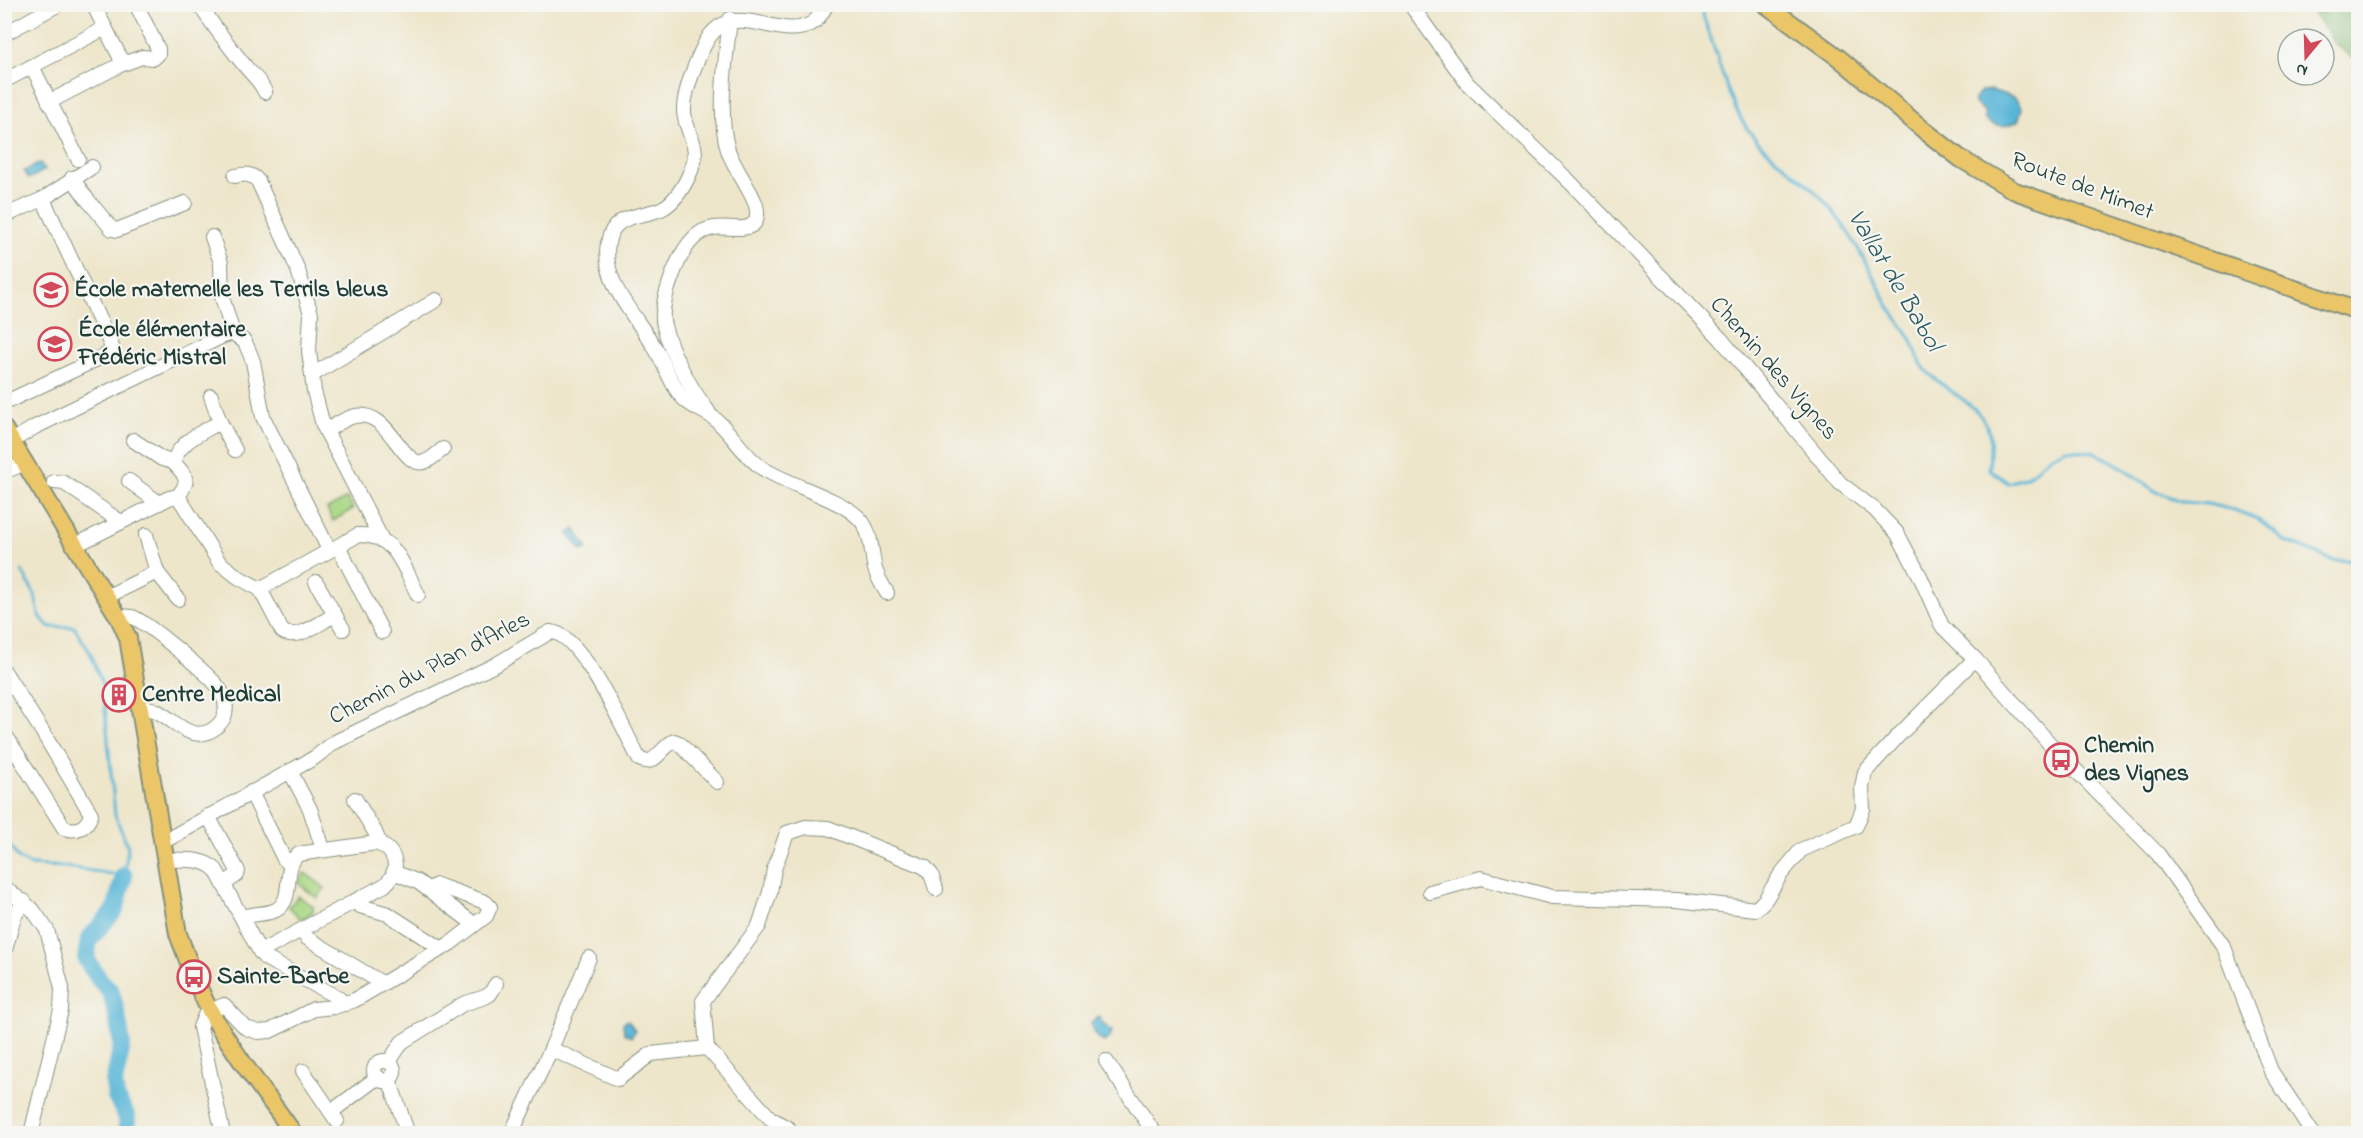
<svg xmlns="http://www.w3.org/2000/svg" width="2363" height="1138" viewBox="0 0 2363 1138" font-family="'Indie Flower',sans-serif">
<rect width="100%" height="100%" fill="#f6f6f2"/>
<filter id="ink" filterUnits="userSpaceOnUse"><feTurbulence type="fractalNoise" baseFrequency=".0167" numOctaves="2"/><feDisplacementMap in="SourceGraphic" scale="12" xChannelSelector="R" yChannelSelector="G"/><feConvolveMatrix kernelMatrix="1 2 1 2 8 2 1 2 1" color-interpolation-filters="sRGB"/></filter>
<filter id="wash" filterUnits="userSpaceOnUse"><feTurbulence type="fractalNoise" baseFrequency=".008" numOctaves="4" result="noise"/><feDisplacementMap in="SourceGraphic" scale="24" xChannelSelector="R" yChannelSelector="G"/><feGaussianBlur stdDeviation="1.35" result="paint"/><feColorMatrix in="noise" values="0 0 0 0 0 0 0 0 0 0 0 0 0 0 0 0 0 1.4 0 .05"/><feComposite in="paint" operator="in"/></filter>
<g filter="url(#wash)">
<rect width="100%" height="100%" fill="#eee6cb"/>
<g fill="#a9d784" stroke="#648a5c" stroke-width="1.5">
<path d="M347,498L353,509L333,521L327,509Z"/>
<path d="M305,873L325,888L317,898L298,883Z"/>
<path d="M298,896L313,906V912L301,919L289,907Z"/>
</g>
<path fill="#86b872" stroke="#527a53" stroke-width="1.5" d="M2307,5H2358V61L2338,47Z"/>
<g fill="#59b6d7" stroke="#3c7a86" stroke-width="1.5">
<path d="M1991,90L2015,98L2022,109L2018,121C2007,127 1996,128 1985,120L1984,111L1974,103V99L1982,91Z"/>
<path d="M40,163L45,170L29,179L24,171Z"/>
<path d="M575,529L587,548L582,551L568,534Z"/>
<path d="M1099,1017L1102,1023L1112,1031L1110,1037L1104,1042C1097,1039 1091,1028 1091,1022Z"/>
<path d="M628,1020L635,1030L631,1037L624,1033L623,1023Z"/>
</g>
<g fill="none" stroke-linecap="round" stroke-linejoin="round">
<g stroke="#59b6d7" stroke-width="3">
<path d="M1698,4C1716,44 1722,89 1746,127C1767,157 1801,174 1825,202C1851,231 1869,268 1887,303C1893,315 1903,325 1910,337C1916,347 1917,360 1925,369C1945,393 1979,401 1989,432C1992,442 1989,458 1989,469L2008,483L2027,477L2049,457L2066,449L2094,452L2117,464L2155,491L2183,502L2208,504L2237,511L2260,521L2283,540L2332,560L2358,561"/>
<path d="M4,838L19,859L31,865L67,867L124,876L128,847L115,815L103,687L91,654L74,627H49L39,615L35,595L22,571"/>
</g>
<path stroke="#59b6d7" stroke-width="18" d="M124,876L115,910L89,939L86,959L99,979L111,992L117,1015L122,1045L114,1083L116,1097L127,1117V1134"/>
</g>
</g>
<g filter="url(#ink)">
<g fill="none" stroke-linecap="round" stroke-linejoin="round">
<g stroke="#869280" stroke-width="16">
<g id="minor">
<path d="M93,4L121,59L120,65"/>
<path d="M199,4C213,26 229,46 245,66C253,76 260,80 265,92"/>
<path d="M827,4C822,12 818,21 809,25C777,40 736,0 709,37C699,53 684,90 684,109C683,127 699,143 694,162C689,178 677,202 661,209C639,218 613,213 608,243C601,283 637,317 655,348C665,364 671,386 684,399C693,408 706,411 715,419C732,433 743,455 762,468C788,485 839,498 859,518C872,531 871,552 875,569C878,578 882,585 887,593"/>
<path d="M1410,4L1467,83L1571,183L1721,339L1840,483L1874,509L1897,533L1920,576L1942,626L1975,659L2050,744L2158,854L2224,947L2271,1071L2313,1134"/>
<path d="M4,34L59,4"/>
<path d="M32,66L78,159"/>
<path d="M4,81L105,28"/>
<path d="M49,102L120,65L142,57L154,58L158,54V49L136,4"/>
<path d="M235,176C245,174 251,173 258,181L298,270L311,314L309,351L314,391L323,425L381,538"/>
<path d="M72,178L87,199L112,229L117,230L185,203"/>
<path d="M43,199L92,167"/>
<path d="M4,216L43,199L112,347L108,354L4,403"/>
<path d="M212,237L221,263L222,297L233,333"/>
<path d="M312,375L436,300"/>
<path d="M708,411C692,391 670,351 664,326C658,305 678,253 694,238C699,233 706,229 714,228C728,225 759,237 757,211C757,198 733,167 728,150C717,115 726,57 730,19"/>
<path d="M220,422L235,450"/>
<path d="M326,431C334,426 345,418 355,416C390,409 401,468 424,462C431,460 438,453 443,449"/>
<path d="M133,440L162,459L173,462"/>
<path d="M12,441L35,427L223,336L233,333L245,342L253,361L263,417L329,550"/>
<path d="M4,472L25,463"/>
<path d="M129,481L159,503"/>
<path d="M54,482L64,483L121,522"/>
<path d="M178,496C191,480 186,476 173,462C181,440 201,433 220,422L211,396"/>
<path d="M146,535L157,572L178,599"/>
<path d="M76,545L169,498L178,496L219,562L238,577L260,589L358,535C396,534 403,566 418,595"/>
<path d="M338,546L382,632"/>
<path d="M316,582L343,629"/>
<path d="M260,589L282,631C297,642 320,622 335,615"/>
<path d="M106,597L157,572"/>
<path d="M119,618C123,616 127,616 132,617C144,620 210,675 218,687C225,696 228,706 224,717C221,723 217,727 212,730C184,746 167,705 141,708"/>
<path d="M4,671L42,731L91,814C87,828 77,832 64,828L4,733"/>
<path d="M290,771L310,809L323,849"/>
<path d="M251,792L284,859L290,864"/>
<path d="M355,799L375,832L380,844"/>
<path d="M208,816L238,871L237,875L224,884"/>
<path d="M162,838H170L314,758L335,742L495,665L550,632C581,631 626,734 639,759C655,768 661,747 674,741L679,743L717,782"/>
<path d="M166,860C183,860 202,857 216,870L260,952L265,958L337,997L345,1004"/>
<path d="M394,872L418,882L474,924"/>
<path d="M4,887L33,910L47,930L62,988L61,1010L31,1134"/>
<path d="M1430,892L1481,878L1552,897L1677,900L1756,909L1765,900L1781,874L1801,850L1856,826L1863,809L1862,787L1865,772L1898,736L1975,659"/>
<path d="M355,901L360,906L388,914L442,949"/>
<path d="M243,917C253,913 266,915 276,910C296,899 281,869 298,854L376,843C397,850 401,870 385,885L260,952"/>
<path d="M301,930L307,938L382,983"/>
<path d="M4,954L14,917L24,901"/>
<path d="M707,1048L703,1001L759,926L770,892L774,869L787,833L806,827L828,828L925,867L931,874L936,889"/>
<path d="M551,1049L618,1079L651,1054L707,1048L770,1118L789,1129"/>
<path d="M1106,1061L1155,1134"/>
<circle cx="384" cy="1071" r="10"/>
<path d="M389,1062L402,1042L463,1004L485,997L490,994L496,984"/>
<path d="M303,1071L337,1121"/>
<path d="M389,1079L408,1134"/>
<path d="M331,1112L378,1077"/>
<path d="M223,1134L200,1027L206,1013L224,1005L246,1028L258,1032L270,1031L314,1009L334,1007L355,1000L451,943L486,916L490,907L485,902L437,885L429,889"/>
<path d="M511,1134L551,1049L589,958"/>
</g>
</g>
<g stroke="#869280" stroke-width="20">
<g id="major">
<path d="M1765,4L1839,58L1925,131L1961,159L2015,191L2358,311"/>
<path d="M4,429L119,618L128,638L178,934C188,960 197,987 210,1011C234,1054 266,1094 294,1134"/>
</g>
</g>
<use href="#minor" stroke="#fff" stroke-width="14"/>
<use href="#major" stroke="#eac669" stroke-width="16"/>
</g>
</g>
<defs>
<g id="school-ring" transform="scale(1.725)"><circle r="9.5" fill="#f6f6f2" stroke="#d1495b" stroke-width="1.5"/><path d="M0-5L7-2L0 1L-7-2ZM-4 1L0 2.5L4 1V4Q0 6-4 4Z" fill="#d1495b"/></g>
<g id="building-ring" transform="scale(1.725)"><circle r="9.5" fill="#f6f6f2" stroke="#d1495b" stroke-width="1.5"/><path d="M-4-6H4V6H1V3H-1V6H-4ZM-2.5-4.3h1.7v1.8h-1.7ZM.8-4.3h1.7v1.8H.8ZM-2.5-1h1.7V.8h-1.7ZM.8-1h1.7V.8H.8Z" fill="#d1495b"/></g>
<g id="bus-ring" transform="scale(1.725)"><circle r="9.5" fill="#f6f6f2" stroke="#d1495b" stroke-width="1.5"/><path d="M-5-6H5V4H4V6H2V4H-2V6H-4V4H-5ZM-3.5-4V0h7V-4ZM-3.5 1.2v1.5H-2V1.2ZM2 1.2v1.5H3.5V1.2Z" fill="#d1495b"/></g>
</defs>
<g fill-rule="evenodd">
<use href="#school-ring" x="51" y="290"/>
<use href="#school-ring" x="55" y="344"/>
<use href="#building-ring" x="119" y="695"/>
<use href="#bus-ring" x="2061" y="760"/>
<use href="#bus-ring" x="194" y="977"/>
</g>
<g text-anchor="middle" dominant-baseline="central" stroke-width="4.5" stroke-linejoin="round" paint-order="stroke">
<g font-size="24" fill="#1f3d34" stroke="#f6f6f2">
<text transform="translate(2082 187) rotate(21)">Route de Mimet</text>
<text transform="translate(1773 369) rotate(49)">Chemin des Vignes</text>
<text transform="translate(430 669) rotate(-27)">Chemin du Plan d'Arles</text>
</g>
<g font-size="24" font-weight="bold" fill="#1f3d34" stroke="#f6f6f2" text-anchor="start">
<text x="74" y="290">École maternelle les Terrils bleus</text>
<text x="78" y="330">École élémentaire<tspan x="78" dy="28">Frédéric Mistral</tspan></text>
<text x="142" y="695">Centre Medical</text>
<text x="2084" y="746">Chemin<tspan x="2084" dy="28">des Vignes</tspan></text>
<text x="217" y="977">Sainte-Barbe</text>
</g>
<g font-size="26" font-style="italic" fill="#2e5b5d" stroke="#f6f6f2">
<text transform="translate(1894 281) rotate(59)">Vallat de Babol</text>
</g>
</g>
<rect width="2363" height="1138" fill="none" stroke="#f6f6f2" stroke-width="24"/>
<g transform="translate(2306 57) rotate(199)"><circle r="28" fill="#f6f6f2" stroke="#a0aca6" stroke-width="1.5"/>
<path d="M0-4.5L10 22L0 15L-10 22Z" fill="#d1495b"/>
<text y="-9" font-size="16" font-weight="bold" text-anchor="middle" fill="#1f3d34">N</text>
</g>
</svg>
